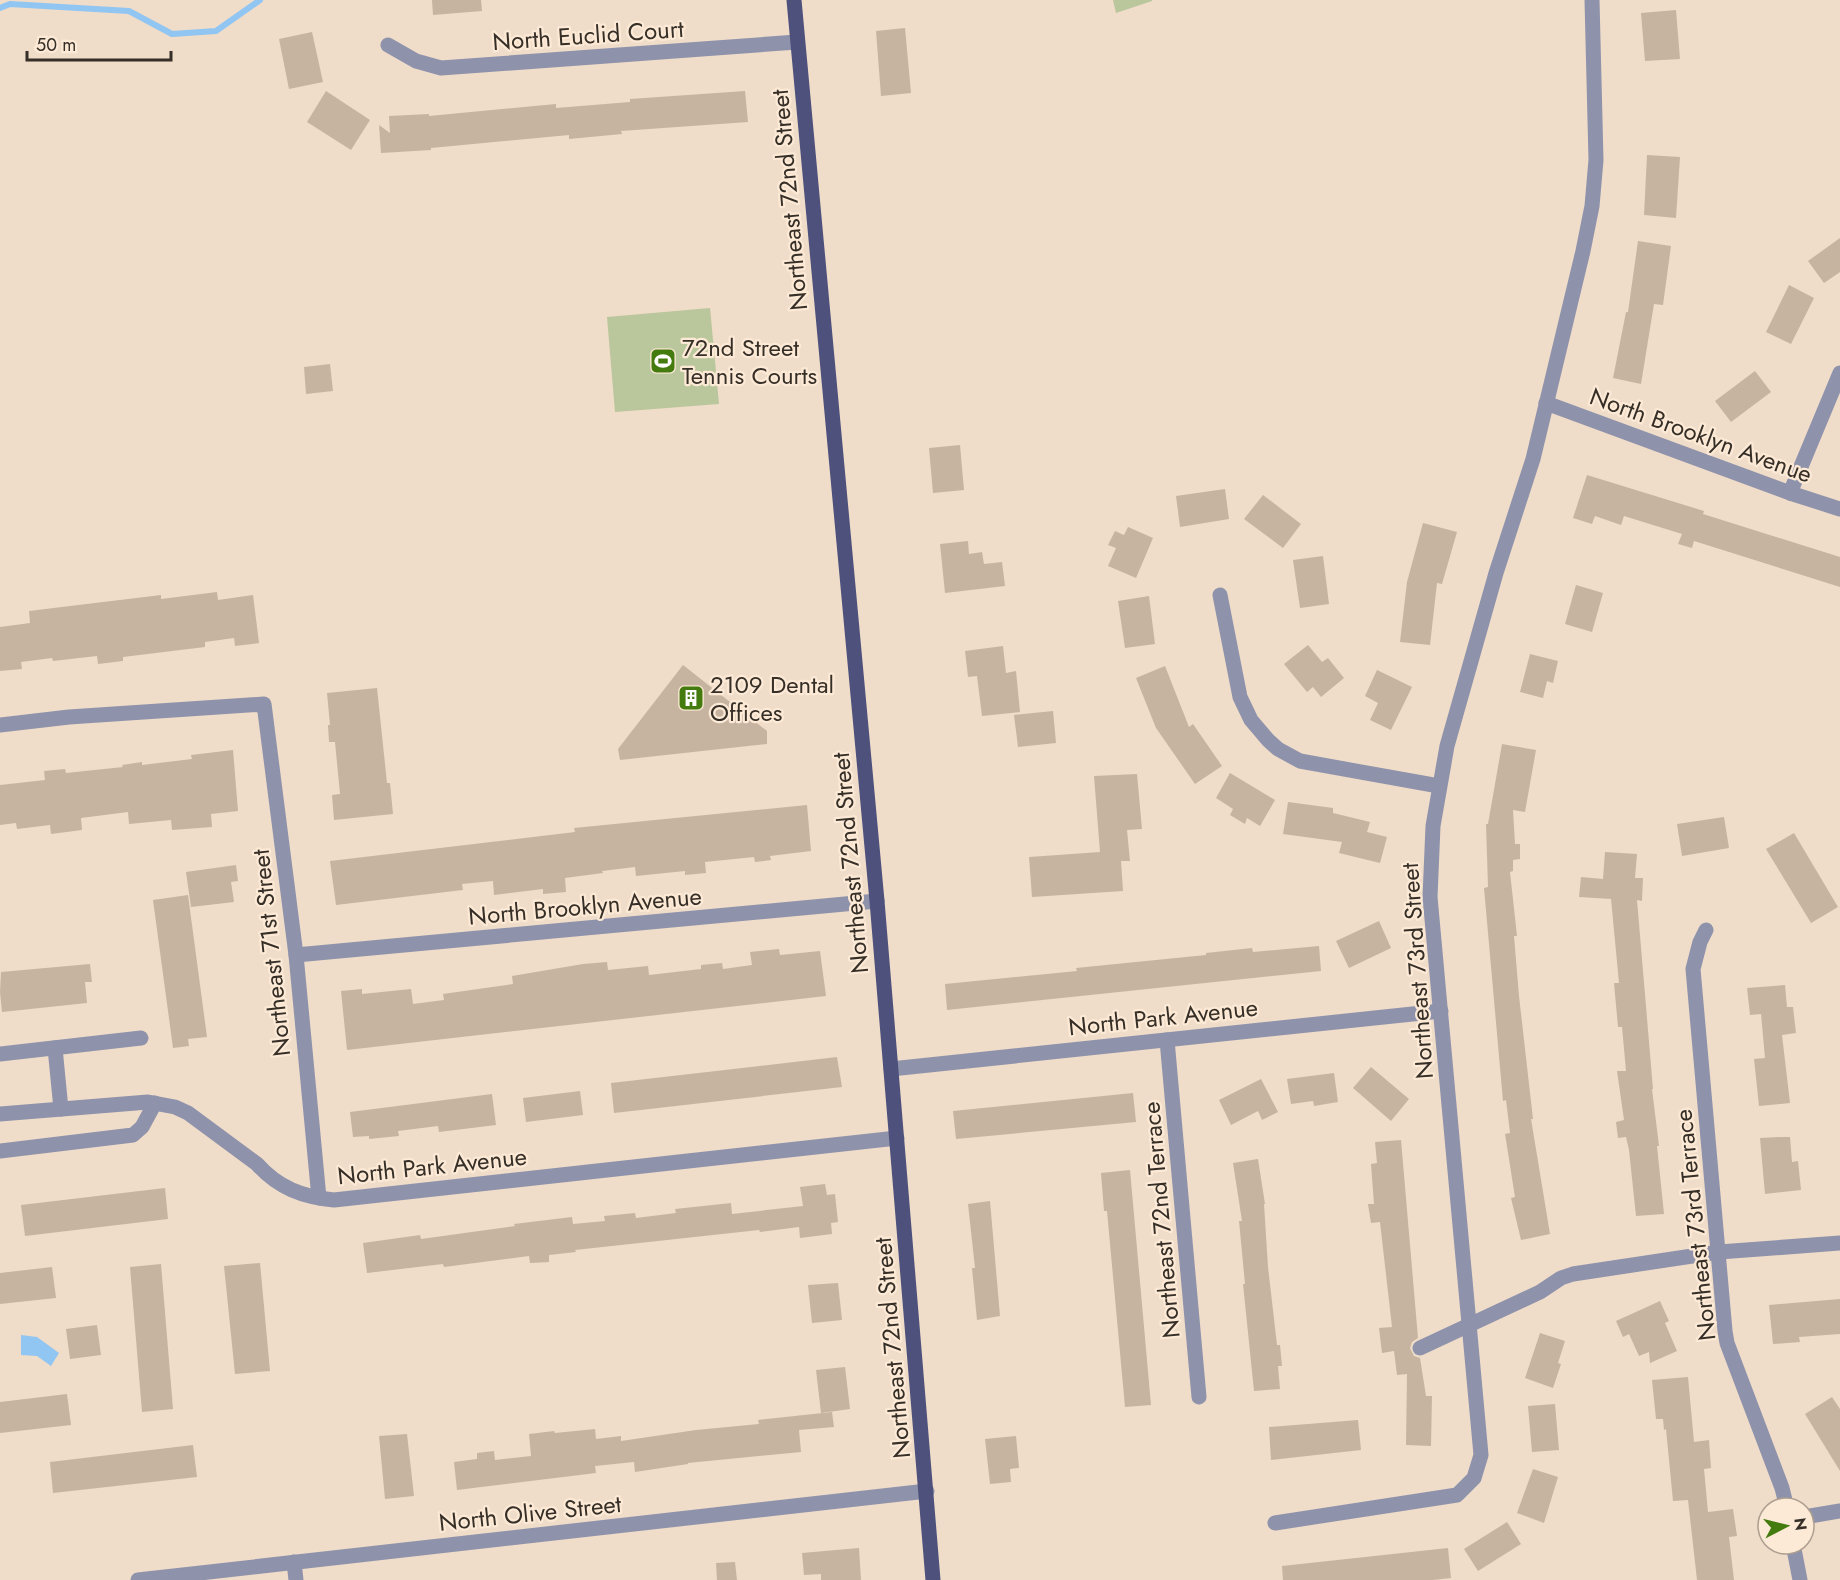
<svg xmlns="http://www.w3.org/2000/svg" width="1840" height="1580" viewBox="0 0 1840 1580" font-family="Jost,sans-serif">
<rect width="100%" height="100%" fill="#efdcc9"/>
<g fill="#bac69b">
<path d="M1113,0H1152V1L1116,13Z"/>
<path d="M710,308L719,404L615,412L607,317Z"/>
</g>
<path fill="#91c5f2" d="M21,1335L37,1337L59,1353L51,1366L37,1356L21,1355Z"/>
<g fill="none" stroke-linecap="round" stroke-linejoin="round">
<path stroke="#91c5f2" stroke-width="6" d="M0,8L10,4L129,11L172,34L216,31L260,0"/>
</g>
<g fill="#c6b4a1">
<path d="M432,0H481L482,11L433,15Z"/>
<path d="M1676,10L1680,59L1645,61L1641,13Z"/>
<path d="M905,28L911,93L881,96L876,31Z"/>
<path d="M312,32L323,82L289,89L279,39Z"/>
<path d="M326,91L370,120L351,150L307,122Z"/>
<path d="M745,91L748,122L621,131L622,134L569,139V135L431,148V150L381,153L379,125L390,133L389,116L429,114V116L556,104V108L630,102V99Z"/>
<path d="M1647,155L1680,157L1676,218L1644,215Z"/>
<path d="M1840,238V272L1824,283L1808,261Z"/>
<path d="M1638,241L1671,246L1663,305L1654,304L1641,384L1613,378L1626,312H1628Z"/>
<path d="M1789,285L1814,298L1791,344L1766,332Z"/>
<path d="M330,364L333,391L306,394L304,367Z"/>
<path d="M1755,371L1771,392L1731,422L1715,401Z"/>
<path d="M960,445L964,490L933,493L929,448Z"/>
<path d="M1587,475L1704,511L1703,514L1840,557V587L1694,541L1692,548L1678,544L1682,534L1624,516L1621,525L1595,516L1592,524L1573,518Z"/>
<path d="M1225,489L1229,519L1180,527L1176,496Z"/>
<path d="M1263,495L1301,524L1283,548L1244,519Z"/>
<path d="M1423,523L1457,532L1442,584L1437,583L1430,645L1400,642L1407,582Z"/>
<path d="M1128,527L1153,538L1136,578L1108,566L1116,548L1108,545L1115,531L1124,535Z"/>
<path d="M968,541L969,554L982,552L984,564L1002,562L1005,586L945,593L940,544Z"/>
<path d="M1323,556L1329,604L1300,608L1293,560Z"/>
<path d="M1576,585L1603,593L1592,632L1565,624Z"/>
<path d="M217,592L218,600L253,595L259,643L235,646L234,638L205,642V647L123,657V661L98,664L97,656L53,661L52,658L21,662L22,669L0,671V627L30,623L29,611L161,595V599Z"/>
<path d="M1149,596L1155,644L1125,648L1118,601Z"/>
<path d="M1308,645L1322,662L1328,658L1344,678L1321,697L1313,687L1307,692L1284,664Z"/>
<path d="M1003,646L1006,673L1016,671L1020,712L982,716L977,676L968,677L965,651Z"/>
<path d="M1530,654L1558,661L1553,683L1547,681L1543,698L1520,692Z"/>
<path d="M683,665L767,731V744L620,760L618,749Z"/>
<path d="M1165,666L1189,727L1193,724L1222,766L1195,784L1156,728L1136,678Z"/>
<path d="M1377,670L1412,687L1391,730L1370,720L1378,703L1365,696Z"/>
<path d="M377,688L387,783H390L393,814L334,820L332,795L340,794L335,742H329L328,725H330L327,693Z"/>
<path d="M1053,711L1056,743L1018,747L1014,715Z"/>
<path d="M1502,744L1536,750L1525,812L1513,810L1515,844H1520V859L1513,860V871L1510,872L1517,936H1514L1519,996L1533,1119H1531L1550,1234L1521,1240L1511,1198L1515,1197L1505,1134L1510,1133L1506,1100L1503,1101L1484,888L1488,887L1486,824H1488Z"/>
<path d="M233,750L238,811L211,814L212,827L172,830L171,820L129,824L128,812L81,818L82,830L51,834L50,825L17,829L16,823L0,825V785L45,780L44,771L65,769L66,773L123,767L122,765L142,762V765L192,759L191,755Z"/>
<path d="M1230,773L1275,800L1260,826L1247,818L1245,824L1230,815L1233,809L1216,798Z"/>
<path d="M1137,774L1142,829L1127,830L1130,861H1121L1123,891L1032,897L1029,857L1100,852L1094,776Z"/>
<path d="M1288,802L1333,808V813L1370,822L1367,832L1387,837L1380,863L1339,853L1342,842L1283,834Z"/>
<path d="M807,805L811,851L770,856L771,860L755,862L754,857L705,862L706,873L685,875V871L636,876L635,867L602,871L603,873L565,878L566,892L543,894V889L494,895L493,881L462,884L463,890L336,905L330,861L575,832L574,828Z"/>
<path d="M1724,817L1729,848L1682,856L1677,824Z"/>
<path d="M1794,833L1838,907L1811,923L1766,849Z"/>
<path d="M1605,852L1637,854L1635,878H1643L1642,901L1637,900L1653,1089H1652L1659,1146H1657L1664,1214L1636,1216L1629,1150L1626,1137L1618,1138L1616,1122L1624,1120L1617,1071H1626L1622,1027H1618L1614,983H1619L1611,899L1579,897L1581,877L1603,879Z"/>
<path d="M236,865L238,881L231,882L234,902L191,907L186,872Z"/>
<path d="M188,895L207,1037L188,1039L189,1046L173,1048L153,900Z"/>
<path d="M1379,921L1391,948L1349,968L1336,941Z"/>
<path d="M1319,946L1321,971L947,1010L945,984L1077,971L1076,968L1206,955V953L1252,948L1253,952Z"/>
<path d="M779,949L780,955L820,951L826,996L347,1050L341,991L362,989V994L411,989L413,1004L444,1000L443,994L513,984L512,976L583,964L607,962L608,970L648,966L649,975L701,969V965L722,963L723,969L752,965L750,952Z"/>
<path d="M90,964L92,982H85L87,1003L2,1012L0,992L1,972Z"/>
<path d="M1785,985L1787,1007H1793L1796,1033L1782,1035L1790,1103L1759,1106L1754,1059L1765,1058L1761,1014L1750,1015L1747,988Z"/>
<path d="M837,1057L842,1087L614,1113L611,1083Z"/>
<path d="M1371,1067L1409,1099L1391,1121L1353,1088Z"/>
<path d="M1334,1073L1338,1102L1314,1106L1313,1101L1291,1104L1287,1079Z"/>
<path d="M1261,1079L1278,1112L1262,1120L1258,1111L1231,1125L1219,1100Z"/>
<path d="M580,1091L583,1115L526,1122L523,1098Z"/>
<path d="M1133,1093L1136,1122L956,1139L953,1111Z"/>
<path d="M492,1094L496,1125L439,1132L438,1126L398,1131L399,1136L369,1139V1136L353,1137L350,1112Z"/>
<path d="M1779,1137H1790L1792,1162L1798,1161L1801,1190L1765,1194L1760,1138Z"/>
<path d="M1401,1140L1418,1338L1412,1342L1410,1348L1414,1356L1420,1358L1426,1396H1432L1431,1446L1406,1445L1407,1374L1397,1375L1394,1351L1382,1353L1379,1328L1392,1327L1380,1222L1371,1223L1368,1204H1374L1371,1164L1377,1163L1375,1142Z"/>
<path d="M1258,1159L1265,1204H1264L1268,1267L1277,1345H1280L1282,1366H1278L1280,1389L1254,1391L1243,1284H1245L1239,1221H1242L1233,1163Z"/>
<path d="M1130,1170L1151,1405L1125,1407L1107,1211H1104L1101,1173Z"/>
<path d="M825,1184L827,1195L835,1194L838,1222L831,1223L832,1234L800,1238L799,1227L760,1232L759,1230L575,1250L576,1252L549,1255V1262L530,1263L529,1256L444,1267L443,1264L367,1273L363,1243L420,1235L421,1239L515,1226L514,1224L572,1217L573,1224L605,1221L604,1216L635,1213L636,1218L676,1213L675,1209L731,1203L732,1214L803,1206L800,1187Z"/>
<path d="M165,1188L168,1219L25,1236L21,1205Z"/>
<path d="M990,1201L1000,1316L977,1320L972,1268H975L968,1204Z"/>
<path d="M260,1263L270,1371L235,1374L224,1266Z"/>
<path d="M161,1264L173,1409L142,1412L130,1267Z"/>
<path d="M52,1267L56,1298L0,1304V1273Z"/>
<path d="M838,1283L842,1320L812,1323L808,1285Z"/>
<path d="M1840,1299V1334L1799,1337L1800,1342L1773,1344L1769,1305Z"/>
<path d="M1660,1301L1669,1321L1665,1323L1677,1351L1650,1363L1649,1352L1639,1356L1629,1334L1623,1337L1616,1321Z"/>
<path d="M97,1325L101,1355L70,1359L66,1329Z"/>
<path d="M1540,1333L1565,1341L1558,1363L1561,1364L1553,1388L1525,1378Z"/>
<path d="M845,1367L850,1409L821,1413L816,1370Z"/>
<path d="M1688,1377L1694,1442L1709,1440L1711,1468L1704,1469L1708,1512L1733,1509L1737,1536L1729,1537L1734,1580H1697L1688,1500L1673,1501L1666,1429L1664,1430L1663,1419H1656L1652,1380Z"/>
<path d="M67,1394L71,1425L0,1433V1402Z"/>
<path d="M1832,1397L1840,1409V1471L1805,1414Z"/>
<path d="M1555,1404L1559,1450L1532,1452L1528,1406Z"/>
<path d="M832,1412L834,1427L799,1430L801,1452L688,1463V1464L635,1472L634,1462L595,1466L596,1473L457,1490L454,1462L477,1459V1453L494,1451L495,1460L531,1456L529,1434L554,1431L555,1433L595,1429L596,1439L621,1436V1441L696,1430L759,1424L758,1420Z"/>
<path d="M1358,1420L1361,1450L1271,1460L1269,1427Z"/>
<path d="M407,1434L414,1496L385,1499L379,1436Z"/>
<path d="M1016,1436L1019,1468L1010,1469L1011,1482L990,1484L985,1439Z"/>
<path d="M193,1445L197,1477L53,1493L50,1462Z"/>
<path d="M1533,1469L1558,1477L1544,1523L1517,1513Z"/>
<path d="M1507,1522L1521,1544L1478,1571L1464,1549Z"/>
<path d="M859,1548L861,1580H821V1574L804,1575L802,1553Z"/>
<path d="M1448,1548L1451,1578L1433,1580H1283L1282,1566Z"/>
<path d="M735,1562L737,1580H717L716,1563Z"/>
</g>
<g fill="none" stroke-linecap="round" stroke-linejoin="round">
<g stroke="#8e92ab" stroke-width="15">
<path d="M388,45L416,61L441,68L797,42"/>
<path d="M1546,403L1790,493L1840,509"/>
<path d="M1790,493L1840,373"/>
<path d="M1220,595L1240,697L1251,720L1268,740L1278,749L1300,761L1439,786"/>
<path d="M0,725L69,717L264,704L296,955L319,1198"/>
<path d="M1706,930L1700,942L1693,969L1725,1331L1727,1343L1782,1488L1787,1508"/>
<path d="M296,955L877,901"/>
<path d="M1167,1040L1199,1397"/>
<path d="M55,1048L61,1109"/>
<path d="M0,1054L141,1038"/>
<path d="M891,1069L1441,1011"/>
<path d="M0,1114L148,1102L175,1107L188,1113L257,1164C278,1188 303,1197 334,1200L897,1138"/>
<path d="M0,1151L133,1135L142,1127L155,1103"/>
<path d="M1420,1348L1540,1292L1561,1278L1573,1274L1719,1252L1840,1243"/>
<path d="M1804,1517L1840,1511"/>
<path d="M1275,1523L1457,1495L1474,1478L1481,1455L1430,897L1433,826L1447,746L1496,573L1533,459L1583,251L1592,206L1596,160L1592,0"/>
<path d="M1793,1544L1800,1580"/>
<path d="M294,1562L296,1580"/>
<path d="M138,1580L927,1491"/>
</g>
<path stroke="#4d517c" stroke-width="15" d="M794,0L877,901L933,1580"/>
</g>
<defs>
<g id="stadium-square" transform="scale(1.35)"><rect x="-9" y="-9" width="18" height="18" rx="4" fill="#447b0f" stroke="#fdead6"/><path d="M0-5a6.5 5 0 1 0 0 10a6.5 5 0 1 0 0-10ZM-3.5-1.8h7v3.6h-7Z" fill="#fff"/></g>
<g id="building-square" transform="scale(1.35)"><rect x="-9" y="-9" width="18" height="18" rx="4" fill="#447b0f" stroke="#fdead6"/><path d="M-4-6H4V6H1V3H-1V6H-4ZM-2.5-4.3h1.7v1.8h-1.7ZM.8-4.3h1.7v1.8H.8ZM-2.5-1h1.7V.8h-1.7ZM.8-1h1.7V.8H.8Z" fill="#fff"/></g>
</defs>
<g fill-rule="evenodd">
<use href="#stadium-square" x="663" y="361"/>
<use href="#building-square" x="691" y="698"/>
</g>
<g text-anchor="middle" dominant-baseline="central" stroke-width="4.5" stroke-linejoin="round" paint-order="stroke">
<g font-size="24" fill="#362f27" stroke="#fdead6">
<text transform="translate(588 35) rotate(-4)">North Euclid Court</text>
<text transform="translate(789 200) rotate(-95)">Northeast 72nd Street</text>
<text transform="translate(1701 435) rotate(20)">North Brooklyn Avenue</text>
<text transform="translate(850 863) rotate(-95)">Northeast 72nd Street</text>
<text transform="translate(585 906) rotate(-5)">North Brooklyn Avenue</text>
<text transform="translate(271 953) rotate(-96)">Northeast 71st Street</text>
<text transform="translate(1417 971) rotate(-94)">Northeast 73rd Street</text>
<text transform="translate(1163 1017) rotate(-6)">North Park Avenue</text>
<text transform="translate(432 1166) rotate(-6)">North Park Avenue</text>
<text transform="translate(1161 1220) rotate(-95)">Northeast 72nd Terrace</text>
<text transform="translate(1695 1225) rotate(-96)">Northeast 73rd Terrace</text>
<text transform="translate(892 1348) rotate(-95)">Northeast 72nd Street</text>
<text transform="translate(530 1513) rotate(-6)">North Olive Street</text>
</g>
<g font-size="24" fill="#362f27" stroke="#fdead6" text-anchor="start">
<text x="682" y="347">72nd Street<tspan x="682" dy="28">Tennis Courts</tspan></text>
<text x="710" y="684">2109 Dental<tspan x="710" dy="28">Offices</tspan></text>
</g>
</g>
<g transform="translate(1786 1526) rotate(83)"><circle r="28" fill="#fdead6" stroke="#ad9f90" stroke-width="1.5"/>
<path d="M0-4.5L10 22L0 15L-10 22Z" fill="#447b0f"/>
<text y="-9" font-size="16" font-weight="bold" text-anchor="middle" fill="#362f27">N</text>
</g>
<path d="M27 51v9h144v-9" fill="none" stroke="#362f27" stroke-width="3"/>
<text x="36" y="51" font-size="18" fill="#362f27" stroke="#fdead6" stroke-width="4.5" paint-order="stroke">50 m</text>
</svg>
